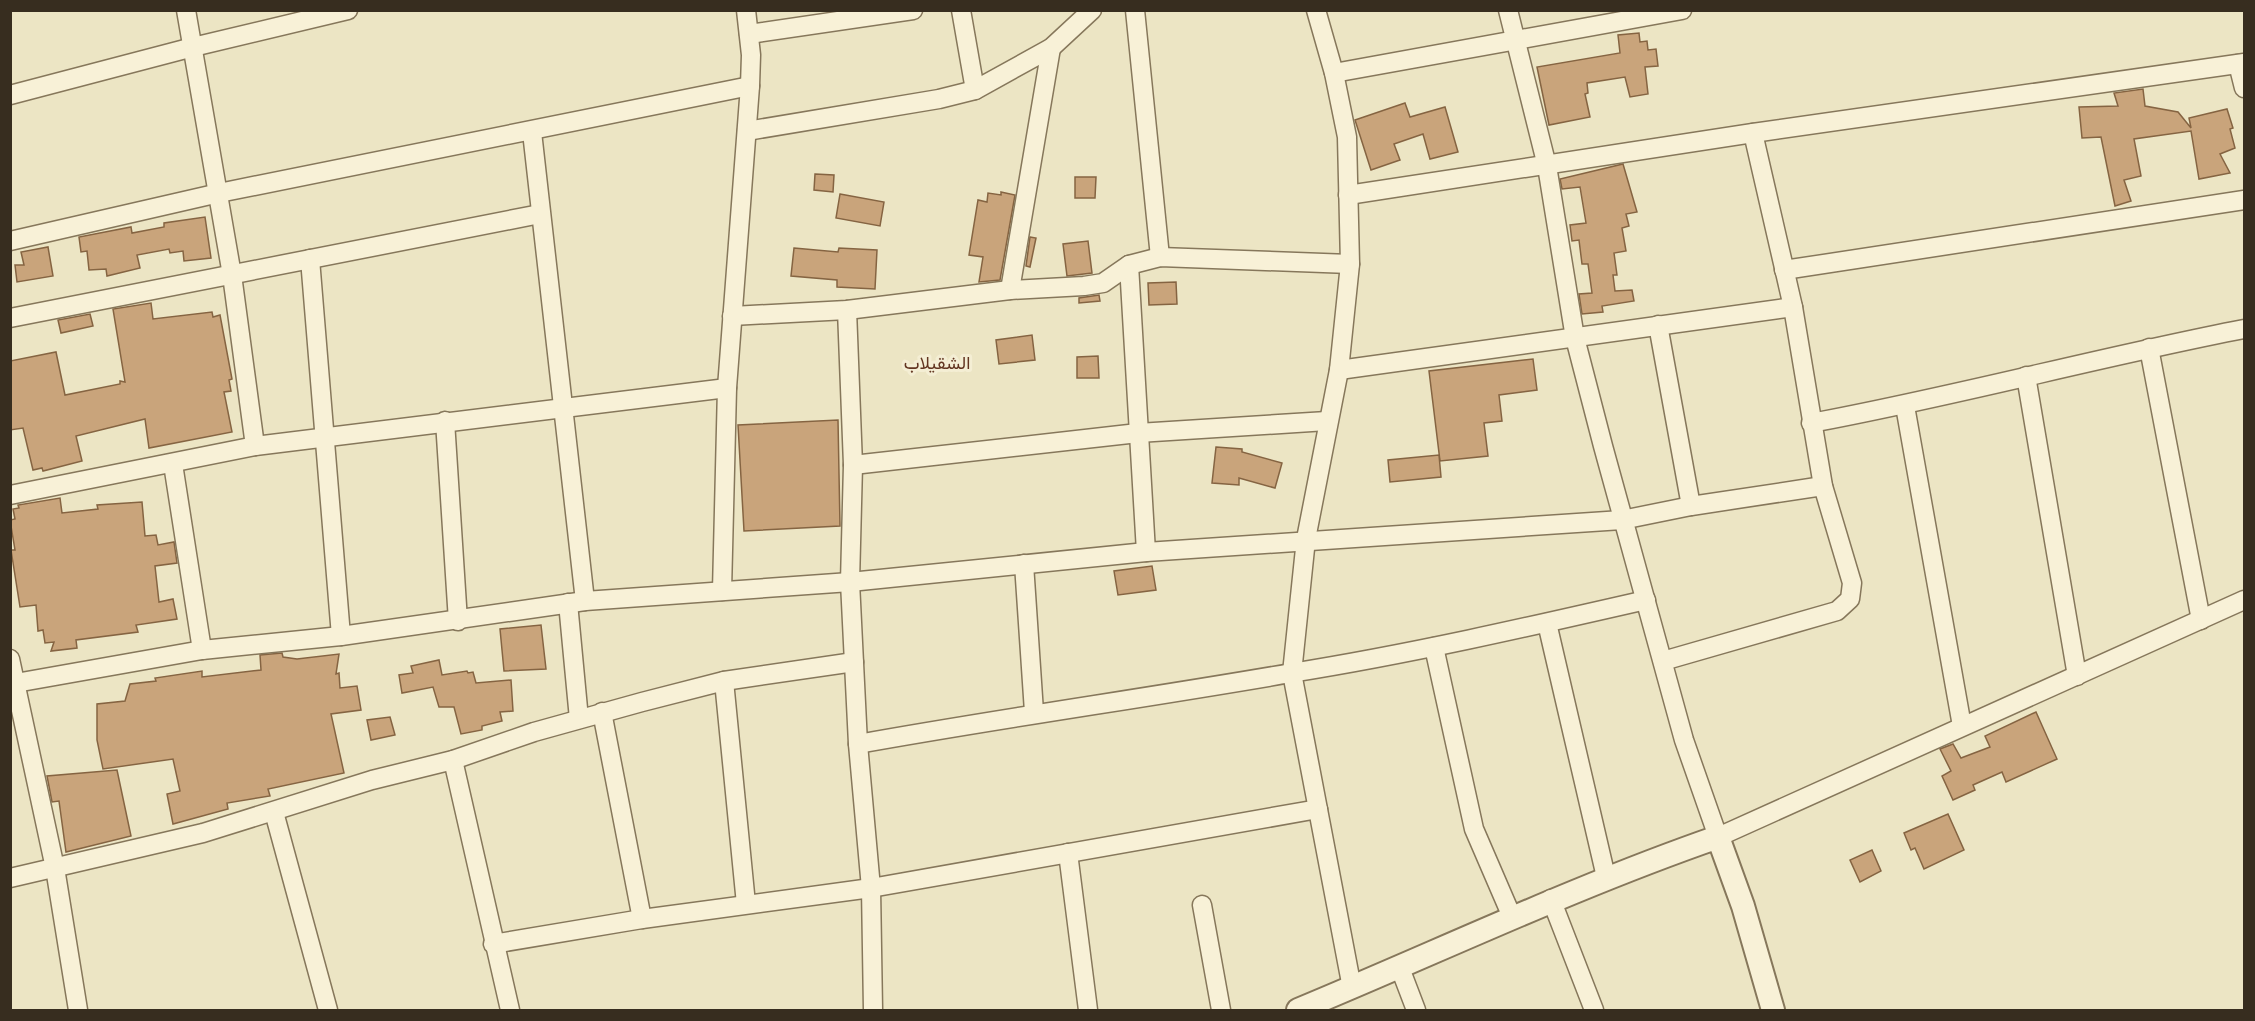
<svg xmlns="http://www.w3.org/2000/svg" width="2255" height="1021" viewBox="0 0 2255 1021" font-family="Merriweather,Vazirmatn,serif">
<rect width="100%" height="100%" fill="#ece5c4"/>
<g fill="#c9a47b" stroke="#856442" stroke-width="1.5">
<path d="M1639,33L1640,42L1647,41L1648,50L1656,49L1658,66L1645,67L1648,94L1630,97L1625,77L1587,83L1588,93L1585,94L1590,117L1549,125L1537,67L1620,53L1618,35Z"/>
<path d="M2143,89L2145,106L2178,112L2191,128L2189,118L2227,109L2233,128L2230,129L2235,148L2220,154L2230,173L2199,179L2191,131L2134,139L2141,176L2124,180L2131,201L2115,206L2101,137L2082,138L2079,107L2118,106L2114,93Z"/>
<path d="M1405,103L1410,117L1445,107L1458,152L1430,159L1423,134L1394,144L1400,160L1371,170L1355,120Z"/>
<path d="M1623,164L1637,212L1626,214L1629,226L1622,228L1626,251L1614,253L1617,275H1613L1615,291L1632,290L1634,301L1602,306L1603,312L1582,314L1579,294L1592,293L1588,264H1582L1579,240L1572,241L1570,225L1586,223L1580,187L1562,189L1560,179Z"/>
<path d="M815,174L834,175L833,192L814,190Z"/>
<path d="M1075,177H1096L1095,198H1075Z"/>
<path d="M1001,192L1015,195L1000,280L979,282L983,257L969,255L978,200L987,202L988,193L1001,195Z"/>
<path d="M840,194L884,202L880,226L836,218Z"/>
<path d="M205,217L211,258L184,261L183,251L170,253L169,249L137,255L140,268L107,276L106,269L89,270L87,251L81,252L79,237L131,227L132,233L164,227V223Z"/>
<path d="M1030,237L1036,238L1030,267L1026,266Z"/>
<path d="M1088,241L1092,273L1067,276L1063,244Z"/>
<path d="M48,247L53,276L17,282L15,265H24L21,252Z"/>
<path d="M794,248L838,252L839,248L877,250L875,289L837,287V280L791,276Z"/>
<path d="M1176,282L1177,304L1149,305L1148,283Z"/>
<path d="M1099,295L1100,301L1079,303V298Z"/>
<path d="M151,303L153,319L212,312L213,317L220,315L232,379L229,380L231,391L224,392L232,432L149,448L145,419L76,436L82,461L43,471L42,468L33,470L23,428L10,430V361L56,352L65,395L120,384V381L125,382L113,309Z"/>
<path d="M90,314L93,326L61,333L58,320Z"/>
<path d="M1032,335L1035,360L999,364L996,340Z"/>
<path d="M1098,356L1099,378H1077V357Z"/>
<path d="M1533,359L1537,390L1499,395L1502,421L1484,423L1488,456L1440,461L1429,371Z"/>
<path d="M838,420L840,526L744,531L738,425Z"/>
<path d="M1216,447L1242,449V452L1282,463L1275,488L1239,478V485L1212,483Z"/>
<path d="M1439,455L1441,477L1390,482L1388,460Z"/>
<path d="M60,498L62,513L98,509L97,505L142,502L145,536L156,535L158,545L174,542L177,563L155,566L159,602L173,599L177,619L136,625L138,632L76,640L77,648L51,651L54,642L45,643L43,630L38,631L36,605L20,607L11,550H15L10,520L15,519L13,509L19,508L18,505Z"/>
<path d="M1152,566L1156,590L1118,595L1114,571Z"/>
<path d="M541,625L546,669L504,671L500,629Z"/>
<path d="M282,653L283,657L297,659L339,654L336,674L339,673L340,688L357,686L361,710L331,714L344,773L268,789L270,796L227,803L228,809L173,824L167,794L180,791L173,759L103,769L97,740V704L125,701L130,684L156,681L155,678L202,671V677L261,670L260,655Z"/>
<path d="M439,660L442,675L467,671L468,673L473,672L476,683L511,680L513,711L500,712L502,721L482,726V730L461,734L454,707H439L433,687L402,693L399,675L413,673L411,666Z"/>
<path d="M2036,712L2057,759L2006,782L2002,772L1973,785L1975,790L1953,800L1942,776L1951,771L1940,749L1953,744L1961,758L1990,747L1985,736Z"/>
<path d="M390,717L395,735L371,740L367,720Z"/>
<path d="M117,770L131,836L66,852L59,801L52,802L47,776Z"/>
<path d="M1948,814L1964,850L1924,869L1915,848L1911,850L1904,833Z"/>
<path d="M1872,850L1881,871L1860,882L1850,860Z"/>
</g>
<g fill="none" stroke-linecap="round" stroke-linejoin="round">
<g stroke="#86775b" stroke-width="21">
<g id="minor">
<path d="M186,10L232,275L255,446"/>
<path d="M961,10L975,90"/>
<path d="M1135,10L1160,257"/>
<path d="M1316,10L1334,73L1347,137L1350,264L1339,370L1306,539L1292,673L1352,988"/>
<path d="M1508,10L1547,166L1575,338L1603,446L1684,740L1718,837L2244,600"/>
<path d="M749,34L913,10"/>
<path d="M2238,64L2244,88"/>
<path d="M1334,73L1682,10"/>
<path d="M10,95L193,47L348,10"/>
<path d="M747,131L939,99L975,90L1051,48L1092,10"/>
<path d="M532,132L585,601"/>
<path d="M1348,195L1753,133L2244,63"/>
<path d="M10,241L219,193L750,86"/>
<path d="M310,259L341,636"/>
<path d="M1129,265L1146,552"/>
<path d="M1784,270L2244,200"/>
<path d="M1010,290L1051,48"/>
<path d="M847,310L853,465L850,582L858,744L871,888L873,1010"/>
<path d="M732,316L847,310L1010,290L1084,286L1103,283L1129,265L1160,257L1350,264"/>
<path d="M10,318L540,214"/>
<path d="M1658,325L1691,506"/>
<path d="M2149,348L2201,620"/>
<path d="M1339,370L1793,307"/>
<path d="M2026,376L2077,676"/>
<path d="M1905,406L1962,726"/>
<path d="M445,421L458,621"/>
<path d="M1811,423C1957,396 2099,357 2244,329"/>
<path d="M173,464L202,650"/>
<path d="M853,465L1138,433L1327,421"/>
<path d="M10,495L255,446L727,388"/>
<path d="M1024,564L1034,712"/>
<path d="M722,591L727,388L750,86L751,55L746,10"/>
<path d="M568,603L579,719"/>
<path d="M1547,623L1606,877"/>
<path d="M1434,647L1474,829L1512,917"/>
<path d="M10,659L55,868L78,1010"/>
<path d="M1663,661L1837,611L1850,599L1852,583L1823,486L1793,307L1753,133"/>
<path d="M724,681L746,904"/>
<path d="M10,684L202,650L341,636L585,601L850,582L1146,552L1622,520L1691,506L1823,486"/>
<path d="M602,712L642,919"/>
<path d="M858,744C1002,718 1147,698 1291,673C1410,654 1528,627 1646,600"/>
<path d="M453,760L510,1010"/>
<path d="M274,812L328,1010"/>
<path d="M1068,853L1088,1010"/>
<path d="M10,878L203,833L372,780L453,760L534,732L642,702L724,681L854,662"/>
<path d="M1551,899L1594,1010"/>
<path d="M1202,905L1221,1010"/>
<path d="M493,944L642,919L871,888L1318,809"/>
<path d="M1400,968L1416,1010"/>
</g>
</g>
<g stroke="#86775b" stroke-width="26">
<path id="tertiary" d="M1298,1010C1438,952 1574,887 1718,837L1743,906L1773,1010"/>
</g>
<use href="#minor" stroke="#f8f1d7" stroke-width="18"/>
<use href="#tertiary" stroke="#f8f1d7" stroke-width="22"/>
</g>
<g text-anchor="middle" dominant-baseline="central" stroke-width="6" stroke-linejoin="round" paint-order="stroke">
<g font-size="18" fill="#623520" stroke="#f4eed4">
<text x="937" y="362">الشقيلاب</text>
</g>
</g>
<rect width="2255" height="1021" fill="none" stroke="#372d1f" stroke-width="24"/>
</svg>
